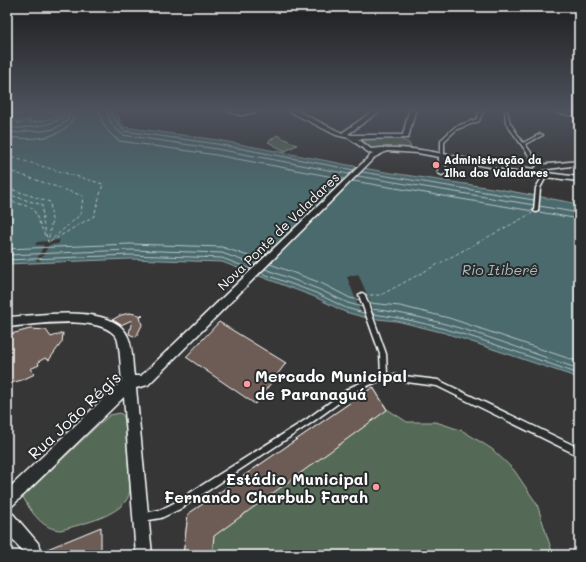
<svg xmlns="http://www.w3.org/2000/svg" width="586" height="562" viewBox="0 0 586 562" font-family="Mali,sans-serif">
<rect width="100%" height="100%" fill="#373636"/>
<filter id="ink" filterUnits="userSpaceOnUse"><feTurbulence type="fractalNoise" baseFrequency=".025" numOctaves="2"/><feDisplacementMap in="SourceGraphic" scale="8" xChannelSelector="R" yChannelSelector="G"/><feConvolveMatrix kernelMatrix="1 2 1 2 8 2 1 2 1" color-interpolation-filters="sRGB"/></filter>
<g filter="url(#ink)">
<g fill="#546a57" stroke="#aab4ab">
<path d="M7,111H20L23,113L24,111H62L61,114L50,120L29,123L30,120L18,124L7,122Z"/>
<path d="M277,135L297,145L285,151L268,142Z"/>
<path d="M379,136L398,138L409,143L412,149L371,148L361,138Z"/>
<path d="M373,387L387,409L407,422H436L463,431L492,449L514,470L537,504L553,555H183L188,514Z"/>
<path d="M120,413L123,415L125,420L130,490C128,515 81,524 61,530C43,530 31,512 23,497L97,426L110,415Z"/>
</g>
<path fill="#4c6a6d" stroke="#94a6a7" d="M62,111H115L124,127L218,140L385,172L499,189L579,204V378L445,333L397,321L367,318L345,312L315,297L222,262L130,259L7,264V122L17,121L18,124L30,120L29,123C42,122 50,120 61,114Z"/>
<g fill="#373636">
<path d="M60,240L58,244L49,245L40,261H36L44,245H35L37,242Z"/>
<path d="M358,274L374,310L371,311L374,318H367L364,312L361,313L347,277Z"/>
</g>
<g fill="none" stroke-linecap="round" stroke-linejoin="round">
<g stroke="#b7c3c5" stroke-width="1">
<path d="M100,111C101,124 109,135 120,141L216,155L344,179"/>
<path d="M106,111L112,125L123,135L217,149L349,174"/>
<path d="M111,111L112,115L124,131L217,144L354,170"/>
<path d="M7,126C11,126 16,129 20,128C35,126 50,126 63,117L65,111"/>
<path d="M7,131L19,133L26,131H43L54,129L67,121L70,111"/>
<path d="M7,137C31,140 69,141 76,111"/>
<path d="M362,172L534,200"/>
<path d="M358,176L534,205"/>
<path d="M353,181L533,211"/>
<path d="M539,206L579,213"/>
<path d="M539,212L579,219"/>
<path d="M7,249L130,244L222,247L260,260"/>
<path d="M7,255L130,250L222,253L255,265"/>
<path d="M7,260L130,255L222,258L251,269"/>
<path d="M270,264L321,283L350,298L360,300"/>
<path d="M265,269L318,289L348,303L362,307"/>
<path d="M261,273L316,293L346,308L364,313"/>
<path d="M369,303L400,306L449,318L579,362"/>
<path d="M371,309C443,317 511,346 579,369"/>
<path d="M373,314C444,323 512,351 579,374"/>
</g>
<g stroke="#aebcbd" stroke-width="1" stroke-dasharray="3.5 2.5" stroke-linecap="butt">
<path d="M7,156L103,184L94,216L48,243"/>
<path d="M7,170L83,196L81,214L50,241"/>
<path d="M7,188L50,202L52,220L48,242"/>
<path d="M7,194L42,205L43,222L48,242"/>
<path d="M7,200L33,208L46,238"/>
<path d="M364,295H381L536,211"/>
</g>
</g>
<g fill="#6d5c54" stroke="#fff">
<path d="M130,313L143,316L140,317L142,325L136,337L129,334L132,320L121,325L112,320L121,315Z"/>
<path d="M219,322L286,363L255,404L186,357Z"/>
<path d="M30,329L46,330L51,337L63,333L62,342L49,360L45,358L38,362L39,365L30,369L35,374L22,380L7,384V335Z"/>
<path d="M373,387L387,410L214,536L212,555H183L188,514Z"/>
<path d="M101,527V555H45V550Z"/>
</g>
<g fill="none" stroke-linecap="round" stroke-linejoin="round">
<g stroke="#fff" stroke-width="3">
<g id="service">
<path d="M480,111H483L479,121L457,129L444,141V155L441,156V140L455,127L477,119Z"/>
<path d="M505,111H507L510,123L523,143L540,134L543,135L525,144L541,167L540,168H538L506,123Z"/>
<path d="M544,174H546L547,175L540,188L538,211L536,212L534,211L536,188Z"/>
<path d="M362,293L364,294L365,295L386,354L387,374L438,380L579,448V456L437,386L384,379L355,391L311,423L180,509L161,518L143,521L140,520L139,517L140,514L160,510L174,503L307,419L351,387L381,374L380,354L359,295L360,294Z"/>
</g>
</g>
<g stroke="#fff" stroke-width="3">
<g id="minor">
<path d="M227,111H259L241,115Z"/>
<path d="M289,111H297L342,133L373,111H380L348,134L351,135H403L409,111H415L408,138L358,139L371,149C410,144 445,155 483,162C500,165 517,166 534,169L539,165L579,161V165L540,170L547,173L579,177V181L545,177L534,173L484,166L445,158L446,173L442,175L438,173L439,157L418,153L387,151L375,157L148,385L136,388L152,555H136L124,397L12,506L7,509V490L122,381C121,372 120,345 117,338C102,313 32,325 7,327V317C36,316 114,302 128,337C133,348 132,364 134,376H141L373,153L368,152L349,138L336,135Z"/>
<path d="M556,111L579,113V117L559,113Z"/>
<path d="M7,512L13,514L38,543L41,555H25L7,532Z"/>
</g>
</g>
<use href="#service" fill="#2a2d2e" fill-rule="evenodd"/>
<use href="#minor" fill="#2a2d2e" fill-rule="evenodd"/>
</g>
</g>
<linearGradient id="sky" x2="0" y2="1"><stop stop-color="#1e1e1e"/><stop offset="0.58" stop-color="#4d525d"/><stop offset="1" stop-color="#4d525d" stop-opacity="0"/></linearGradient>
<rect width="586" height="190" fill="url(#sky)"/>
<g fill="#ff9aa2" stroke="#2a2d2e" stroke-width="1.5">
<circle cx="436" cy="165" r="4"/>
<circle cx="247" cy="384" r="4"/>
<circle cx="376" cy="487" r="4"/>
</g>
<g text-anchor="middle" dominant-baseline="central" stroke-width="4" stroke-linejoin="round" paint-order="stroke">
<g font-size="11" font-weight="bold" fill="#fff" stroke="#2a2d2e" text-anchor="start">
<text x="444" y="159">Administração da<tspan x="444" dy="13">Ilha dos Valadares</tspan></text>
</g>
<g font-size="13" fill="#fff" stroke="#2a2d2e">
<text transform="translate(278 231) rotate(-44)">Nova Ponte de Valadares</text>
</g>
<g font-size="14" font-style="italic" fill="#aebcbd" stroke="#2a2d2e">
<text x="500" y="269">Rio Itiberê</text>
</g>
<g font-size="16" font-weight="bold" fill="#fff" stroke="#2a2d2e" text-anchor="start">
<text x="255" y="375">Mercado Municipal<tspan x="255" dy="18">de Paranaguá</tspan></text>
<text x="368" y="478" text-anchor="end">Estádio Municipal<tspan x="368" dy="18">Fernando Charbub Farah</tspan></text>
</g>
<g font-size="16" fill="#fff" stroke="#2a2d2e">
<text transform="translate(74 415) rotate(-43)">Rua João Régis</text>
</g>
</g>
<rect width="586" height="562" fill="none" stroke="#2a2d2e" stroke-width="24"/>
<rect x="12" y="12" width="562" height="538" fill="none" stroke="#fff" stroke-width="1.5" filter="url(#ink)"/>
</svg>
